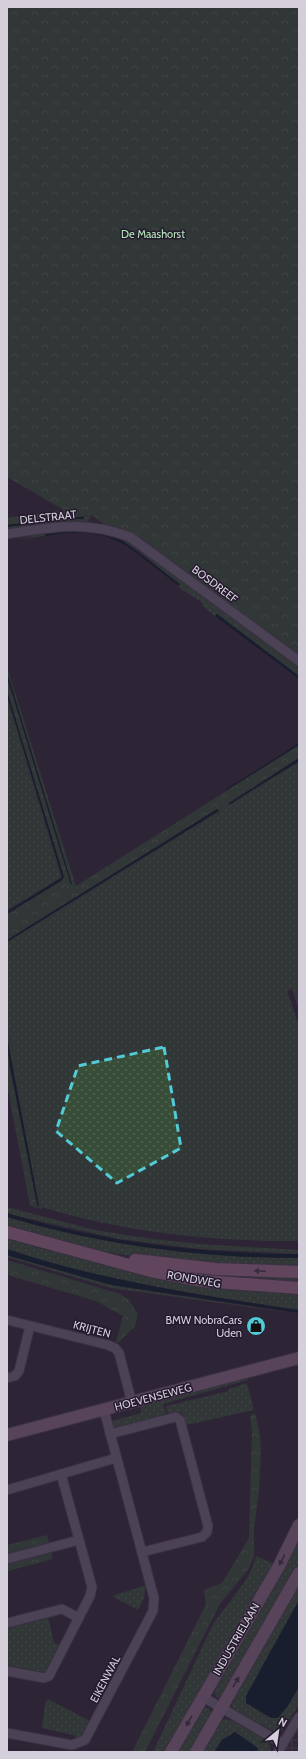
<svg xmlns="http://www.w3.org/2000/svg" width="306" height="1759" viewBox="0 0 306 1759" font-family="Cabin,sans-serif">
<defs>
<pattern id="industrial-grid" width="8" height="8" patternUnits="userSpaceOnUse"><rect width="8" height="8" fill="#382c3a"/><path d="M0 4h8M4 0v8" fill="none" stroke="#544956"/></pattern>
<pattern id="grass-dots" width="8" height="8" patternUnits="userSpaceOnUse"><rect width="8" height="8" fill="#374d38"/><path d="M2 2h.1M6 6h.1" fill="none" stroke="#536554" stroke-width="1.8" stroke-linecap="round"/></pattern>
<pattern id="forest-crowns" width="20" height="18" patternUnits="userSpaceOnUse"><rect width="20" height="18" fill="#374d38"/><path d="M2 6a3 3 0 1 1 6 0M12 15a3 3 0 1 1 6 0" fill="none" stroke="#536554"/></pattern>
</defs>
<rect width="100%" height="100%" fill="#2e2437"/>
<path fill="url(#industrial-grid)" d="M299,1712V1752H275Z"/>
<g fill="url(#grass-dots)">
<path d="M92,514L87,523L7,531V527L66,519H84V517Z"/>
<path d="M61,528L100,530L137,544L299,664V676L217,614L215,616L203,606V603L178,587L179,584C162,571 142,551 123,541C99,528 71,531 45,534V536L14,540L31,537L30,536L7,539V536Z"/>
<path d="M7,702L61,878L7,910Z"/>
<path d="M299,762V1010L292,989L287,991L299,1026V1241C217,1242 121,1232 42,1207L7,1021V944Z"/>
<path d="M7,1207L95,1230L152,1239L200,1244L299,1250V1254L200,1249L119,1239L13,1215L7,1213Z"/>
<path d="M7,1217C102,1245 200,1258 299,1258V1269L162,1261L89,1249L7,1228Z"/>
<path d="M7,1238L38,1248L206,1287L299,1295V1310C200,1295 102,1281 7,1249Z"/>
<path d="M7,1255L111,1285L299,1314L111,1288L7,1257Z"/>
<path d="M149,1268L299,1275V1282L200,1277Z"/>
<path d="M246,1376L248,1380L163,1404L167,1416L117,1429L113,1427L112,1421L141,1413L140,1404Z"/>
<path d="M247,1383L254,1410L186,1425L182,1412L168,1416L166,1406L229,1391V1389Z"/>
<path d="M299,1535V1566L223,1696L221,1698L216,1697L214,1691L228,1668V1661Z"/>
<path d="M256,1556L274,1564L165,1752H153L213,1624L246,1580L253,1566Z"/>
<path d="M299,1581V1600L246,1696V1702L271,1718L287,1707L299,1687V1704L284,1729L275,1732L233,1709L231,1700Z"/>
<path d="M146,1585L144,1598L138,1610L112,1596Z"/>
<path d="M48,1616L54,1643L62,1646L46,1673L38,1674V1671L7,1665V1627Z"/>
<path d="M48,1699L90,1721L79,1740L73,1735L42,1728L45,1704Z"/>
<path d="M203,1707L209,1708L212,1713L191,1752H175Z"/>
<path d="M226,1719L233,1721L266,1740L269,1743L271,1752H257L258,1748L235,1733L222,1740L214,1752H200L219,1721Z"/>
</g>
<g fill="url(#forest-crowns)">
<path d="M7,7H299V674L92,515L7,525V518L64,510L7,477Z"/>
<path d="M7,667L76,886L299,745V758L228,804L299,762L7,944V942L219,810H217L7,940V914L61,881L64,877L7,691V677L72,884L7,672Z"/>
<path d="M7,696L62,877L7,912L61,877L7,702Z"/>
<path d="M7,1021L42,1207V1209L30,1206L7,1085V1049L39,1206L7,1037Z"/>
<path d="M7,1260L120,1294L129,1300L138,1314L135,1326L118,1343L116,1342L123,1316L96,1301L7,1275Z"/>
<path d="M255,1413L259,1430L261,1448L259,1490L254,1528V1557L248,1570L220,1604L145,1752H132L206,1604L204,1590L222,1583L249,1538L252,1432L250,1416Z"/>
<path d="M47,1535L53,1559L8,1571L7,1545Z"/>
</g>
<g fill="#011724">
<path d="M68,517H84V519H66L7,527V525Z"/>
<path d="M74,530L104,534L122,540L180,584L179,586L127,546L105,536L86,533H66L45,536V534Z"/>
<path d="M217,614L299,676V679L215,616Z"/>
<path d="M7,672L72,884L71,885L7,677Z"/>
<path d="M7,691L64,877L61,881L7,914V912L62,877L7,696Z"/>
<path d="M299,743V745L227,790H225Z"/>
<path d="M299,758V761L229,805V803Z"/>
<path d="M217,809L219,811L7,942V940Z"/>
<path d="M7,1037L39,1206V1207L37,1205L10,1067Z"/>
<path d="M7,1213C100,1242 202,1254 299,1254V1258C200,1258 102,1245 7,1217Z"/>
<path d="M7,1249C102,1281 200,1295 299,1310V1313L111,1285L16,1258L7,1255Z"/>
<path d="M299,1600V1687L287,1707L278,1718H271L246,1703V1696Z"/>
<path d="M235,1732L258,1748L257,1752H214L222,1740Z"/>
</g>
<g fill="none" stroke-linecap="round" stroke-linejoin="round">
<g stroke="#483f4f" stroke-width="11">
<g id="street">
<path d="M7,534C53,527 85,520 130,537L299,661"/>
<path d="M7,1320L108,1345L115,1348L119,1353L132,1403"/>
<path d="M7,1378L15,1376L19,1371L30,1326"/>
<path d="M110,1434L176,1417L180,1420L208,1526L207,1532L202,1537L142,1552"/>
<path d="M7,1490L116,1458"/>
<path d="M7,1559L79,1540"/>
<path d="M7,1623L62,1609L79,1618"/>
<path d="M7,1671L44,1678L49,1676L90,1596L92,1587L61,1474"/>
<path d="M203,1697L283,1744"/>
<path d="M7,1733L72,1745L85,1740L153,1611L154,1598L104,1410"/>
<path d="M278,1752L299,1717"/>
</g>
</g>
<g stroke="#483f4f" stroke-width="14">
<g id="secondary">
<path d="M7,1435L299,1358"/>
<path d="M171,1752L279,1566L299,1525"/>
<path d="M196,1752L299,1573"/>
</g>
</g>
<g stroke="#483f4f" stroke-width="14">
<g id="primary">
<path d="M7,1232L151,1271L203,1281L299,1288"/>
<path d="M135,1260L216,1269L299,1272"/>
</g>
</g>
<use href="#street" stroke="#72667d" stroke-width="9"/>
<use href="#secondary" stroke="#896a85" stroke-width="12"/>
<use href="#primary" stroke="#a06e8d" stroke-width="12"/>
</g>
<defs><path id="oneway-solid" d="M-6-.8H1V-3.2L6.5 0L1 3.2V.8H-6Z"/></defs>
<use fill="#49334a" href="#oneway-solid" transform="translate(260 1271) rotate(-178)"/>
<g fill="#3d2e43">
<use href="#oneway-solid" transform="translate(282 1560) rotate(118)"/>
<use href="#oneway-solid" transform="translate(236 1682) rotate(-60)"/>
<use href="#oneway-solid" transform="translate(189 1721) rotate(120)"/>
</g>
<path d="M0 0H306V1759H0ZM164,1047L181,1148L117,1183L56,1131L78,1066Z" fill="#2e2437" fill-opacity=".55" fill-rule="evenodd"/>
<path fill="none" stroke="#52cbd7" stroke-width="3" stroke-dasharray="8 5" stroke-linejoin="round" d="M164,1047L181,1148L117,1183L56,1131L78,1066Z"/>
<defs>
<g id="shop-disc" transform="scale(1)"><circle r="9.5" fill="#52cbd7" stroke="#241a2d"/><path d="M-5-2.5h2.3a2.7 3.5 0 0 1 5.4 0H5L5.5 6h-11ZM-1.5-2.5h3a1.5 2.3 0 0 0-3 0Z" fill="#111"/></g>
</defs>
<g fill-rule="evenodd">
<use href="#shop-disc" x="256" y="1326"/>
</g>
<g text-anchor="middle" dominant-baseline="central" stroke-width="3" stroke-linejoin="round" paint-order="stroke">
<g font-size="11" fill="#b5e5b7" stroke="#241a2d">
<text x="153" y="234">De Maashorst</text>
</g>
<g font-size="11" fill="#d5cedb" stroke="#241a2d">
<text transform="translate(48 517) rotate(-6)">DELSTRAAT</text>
<text transform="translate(215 584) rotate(37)">BOSDREEF</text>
<text transform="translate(194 1279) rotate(10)">RONDWEG</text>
<text transform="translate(92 1329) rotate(15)">KRIJTEN</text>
<text transform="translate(153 1397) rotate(-15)">HOEVENSEWEG</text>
<text transform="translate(236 1639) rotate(-60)">INDUSTRIELAAN</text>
<text transform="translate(105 1679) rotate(-62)">EIKENWAL</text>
</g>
<g font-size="11" fill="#d5cedb" stroke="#241a2d" text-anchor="end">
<text x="242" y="1320">BMW NobraCars<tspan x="242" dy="13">Uden</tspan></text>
</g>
</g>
<rect width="306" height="1759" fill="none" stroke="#d5cedb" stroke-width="16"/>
<g transform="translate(278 1731) rotate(29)" stroke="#241a2d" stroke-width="3" paint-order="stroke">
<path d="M0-3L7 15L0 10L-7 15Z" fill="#d5cedb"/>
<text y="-6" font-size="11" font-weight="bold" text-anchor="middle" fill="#d5cedb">N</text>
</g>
</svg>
